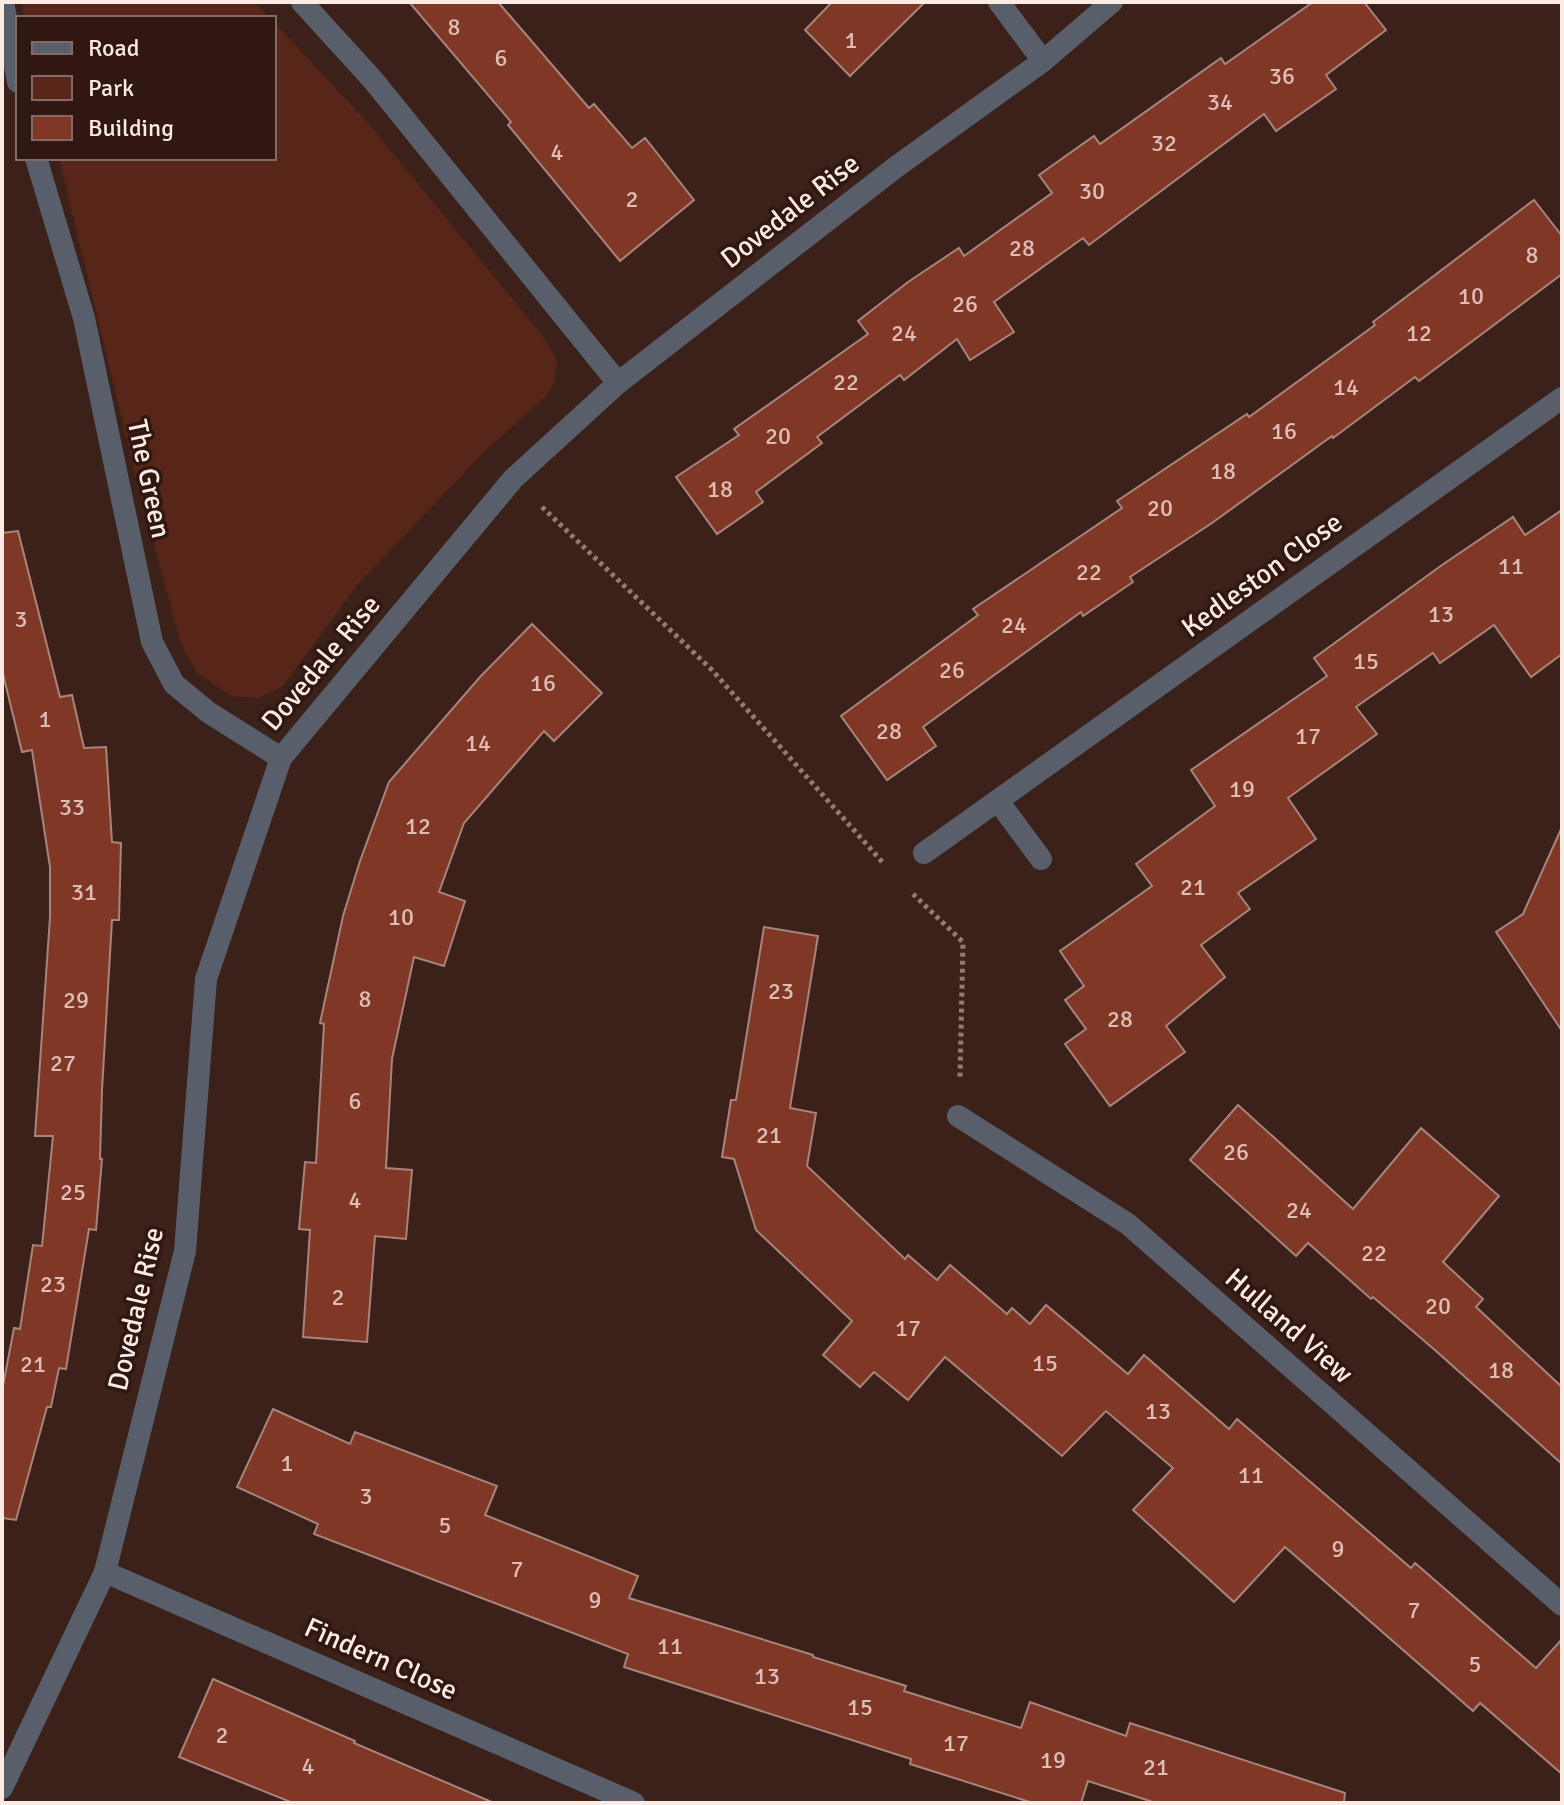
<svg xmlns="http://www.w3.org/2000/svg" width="1564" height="1805" viewBox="0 0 1564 1805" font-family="Signika,sans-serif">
<rect width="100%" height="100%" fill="#3b211a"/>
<g fill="#582519">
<path d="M22,2H255L270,18H24Z"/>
<path d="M274,22L369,124L542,335L557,360L555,381L546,396L485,451L358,584L283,686L259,698L231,696L197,673L181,644L135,474L59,158H274Z"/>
</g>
<g fill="#813726" stroke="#a6857d" stroke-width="2">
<path d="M409,2H498L589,108L594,104L632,148L645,138L694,200L620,261L508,125L511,122Z"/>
<path d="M832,2H925L850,76L805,30Z"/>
<path d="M1313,2H1364L1386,30L1326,75L1336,89L1276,131L1264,114L1089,245L1083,238L994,302L1014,332L970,360L957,339L904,380L900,375L817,437L822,443L756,492L763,502L717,534L676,477L739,435L734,429L868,334L858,321L908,282L959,248L964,256L1052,193L1039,175L1094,136L1100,144L1221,58L1225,64Z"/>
<path d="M1534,200L1562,236V274L1419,381L1415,377L1333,438L1332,436L1212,523L1130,577L1133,582L1083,616L1081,612L923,727L936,746L887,780L841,716L978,615L973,609L1122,508L1117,501L1247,414L1249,417L1375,325L1373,322Z"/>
<path d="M1562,510V654L1531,677L1494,625L1440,663L1433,653L1356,707L1377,734L1288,798L1316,839L1238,893L1250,909L1201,945L1225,977L1166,1026L1185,1052L1110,1106L1065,1044L1086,1029L1065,1000L1084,986L1060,951L1152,886L1136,864L1215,806L1191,770L1327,676L1314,658L1442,565L1513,517L1525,535Z"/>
<path d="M18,531L60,697L72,695L84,748L106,747L112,842L121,843L119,920H112L102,1090L100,1159H102L96,1230L89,1229L66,1369L59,1368L51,1407H47L16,1520L2,1518V1391L14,1328L20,1329L33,1245L42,1246L53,1136H35L50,917V867L32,750L22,752L2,670V533Z"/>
<path d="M532,624L602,693L554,741L544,731L464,823L439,892L465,901L444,966L414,957L392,1059L386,1168L412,1170L406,1239L375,1236L367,1342L303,1337L310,1230L299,1229L305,1162L316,1163L324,1024L320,1023L343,916L360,861L389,782L480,677Z"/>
<path d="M1562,827V1031L1496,932L1523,914Z"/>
<path d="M764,927L818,936L790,1108L816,1113L807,1166L905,1259L908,1255L937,1280L950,1265L1007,1314L1012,1308L1030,1324L1046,1305L1128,1374L1144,1355L1229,1429L1237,1419L1411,1568L1415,1563L1536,1668L1562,1639V1774L1480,1703L1473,1711L1285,1547L1234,1602L1133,1510L1173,1468L1106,1411L1062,1456L945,1357L908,1400L874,1372L860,1387L823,1355L852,1321L756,1230L734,1159L722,1157L731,1100H736Z"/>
<path d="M1238,1105L1353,1209L1421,1128L1499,1196L1443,1262L1483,1299L1476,1307L1562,1387V1464L1436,1351L1373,1297L1371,1299L1308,1243L1296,1256L1190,1160Z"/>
<path d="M273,1409L350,1444L355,1432L497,1486L485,1515L638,1576L629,1598L813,1655V1657L906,1686L904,1691L1021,1728L1030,1702L1126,1736L1130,1723L1345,1793L1344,1803H1156L1088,1781L1081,1803H1033L910,1764L911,1759L624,1667L628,1654L314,1534L318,1524L237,1487Z"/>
<path d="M213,1679L355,1741L354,1743L494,1803H293L179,1757Z"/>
</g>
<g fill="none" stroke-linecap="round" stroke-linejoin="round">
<g stroke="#917b74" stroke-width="5" stroke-dasharray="4 4" stroke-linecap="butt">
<path d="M542,507L712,670L884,864"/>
<path d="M913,894L963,942L960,1078"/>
</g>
<g stroke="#585f6a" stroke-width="22">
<path d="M3,2L18,82"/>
<path d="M302,2L373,80L618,383"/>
<path d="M999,2L1043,61"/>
<path d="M36,158L84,318L152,642L174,684L208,712L281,758"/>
<path d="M998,801L1041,859"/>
<path d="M924,853L1562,398"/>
<path d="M958,1116L1128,1224L1562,1605"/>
<path d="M105,1572L634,1803"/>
<path d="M2,1788L105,1572L185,1251L206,979L281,758L513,479L618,383L896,167L1043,61L1112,2"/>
</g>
</g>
<g text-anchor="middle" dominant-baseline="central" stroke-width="7" stroke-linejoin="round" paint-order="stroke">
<g font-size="24" fill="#ddbdb5">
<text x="454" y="27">8</text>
<text x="851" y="40">1</text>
<text x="501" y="58">6</text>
<text x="1282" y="76">36</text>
<text x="1220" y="102">34</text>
<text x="1164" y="143">32</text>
<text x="557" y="152">4</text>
<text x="1092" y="191">30</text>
<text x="632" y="199">2</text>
<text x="1022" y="248">28</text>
<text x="1532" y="255">8</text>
<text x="1471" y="296">10</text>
<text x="965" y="304">26</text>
<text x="904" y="333">24</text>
<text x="1419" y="333">12</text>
<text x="846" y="382">22</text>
<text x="1346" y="387">14</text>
<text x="1284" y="431">16</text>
<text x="778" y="436">20</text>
<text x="1223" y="471">18</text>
<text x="720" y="489">18</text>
<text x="1160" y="508">20</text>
<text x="1511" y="566">11</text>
<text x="1089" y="572">22</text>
<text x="1441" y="614">13</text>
<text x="21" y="619">3</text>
<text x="1014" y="625">24</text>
<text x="1366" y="661">15</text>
<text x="952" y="670">26</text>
<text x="543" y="683">16</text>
<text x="45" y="719">1</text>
<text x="889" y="731">28</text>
<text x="1308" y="736">17</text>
<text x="478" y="743">14</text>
<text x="1242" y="789">19</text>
<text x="72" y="807">33</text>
<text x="418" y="826">12</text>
<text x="1193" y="887">21</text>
<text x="84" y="892">31</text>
<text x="401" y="917">10</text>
<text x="781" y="991">23</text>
<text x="365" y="999">8</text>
<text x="76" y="1000">29</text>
<text x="1120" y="1019">28</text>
<text x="63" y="1063">27</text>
<text x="355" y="1101">6</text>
<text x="769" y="1135">21</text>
<text x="1236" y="1152">26</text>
<text x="73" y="1192">25</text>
<text x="355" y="1200">4</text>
<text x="1299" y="1210">24</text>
<text x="1374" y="1253">22</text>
<text x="53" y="1284">23</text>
<text x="338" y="1297">2</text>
<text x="1438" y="1306">20</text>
<text x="908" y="1328">17</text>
<text x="1045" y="1363">15</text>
<text x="33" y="1364">21</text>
<text x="1501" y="1370">18</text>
<text x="1158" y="1411">13</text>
<text x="287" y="1463">1</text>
<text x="1251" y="1475">11</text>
<text x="366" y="1496">3</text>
<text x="445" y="1525">5</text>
<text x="1338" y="1549">9</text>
<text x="517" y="1569">7</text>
<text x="595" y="1600">9</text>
<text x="1414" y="1610">7</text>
<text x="670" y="1646">11</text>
<text x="1475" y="1664">5</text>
<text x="767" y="1676">13</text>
<text x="860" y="1707">15</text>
<text x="222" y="1735">2</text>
<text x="956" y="1743">17</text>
<text x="1053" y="1760">19</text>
<text x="308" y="1766">4</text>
<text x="1156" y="1767">21</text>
</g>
<g font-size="28" fill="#fceae5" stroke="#301711">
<text transform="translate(790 211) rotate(-38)">Dovedale Rise</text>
<text transform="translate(149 479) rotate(78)">The Green</text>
<text transform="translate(1262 575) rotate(-36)">Kedleston Close</text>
<text transform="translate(321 663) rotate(-50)">Dovedale Rise</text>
<text transform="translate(136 1309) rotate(-77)">Dovedale Rise</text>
<text transform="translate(1289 1326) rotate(41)">Hulland View</text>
<text transform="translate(381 1659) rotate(24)">Findern Close</text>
</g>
</g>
<rect width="1564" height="1805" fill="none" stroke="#fceae5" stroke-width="8"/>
<rect x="16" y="16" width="260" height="144" fill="#301711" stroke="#826b66" stroke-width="2"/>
<rect x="32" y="42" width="40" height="12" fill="#585f6a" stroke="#826b66" stroke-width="2"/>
<text x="88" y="56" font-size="24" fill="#fceae5">Road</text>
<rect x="32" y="76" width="40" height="24" fill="#582519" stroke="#826b66" stroke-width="2"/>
<text x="88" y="96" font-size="24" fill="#fceae5">Park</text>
<rect x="32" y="116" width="40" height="24" fill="#813726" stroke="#826b66" stroke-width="2"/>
<text x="88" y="136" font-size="24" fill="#fceae5">Building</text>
</svg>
